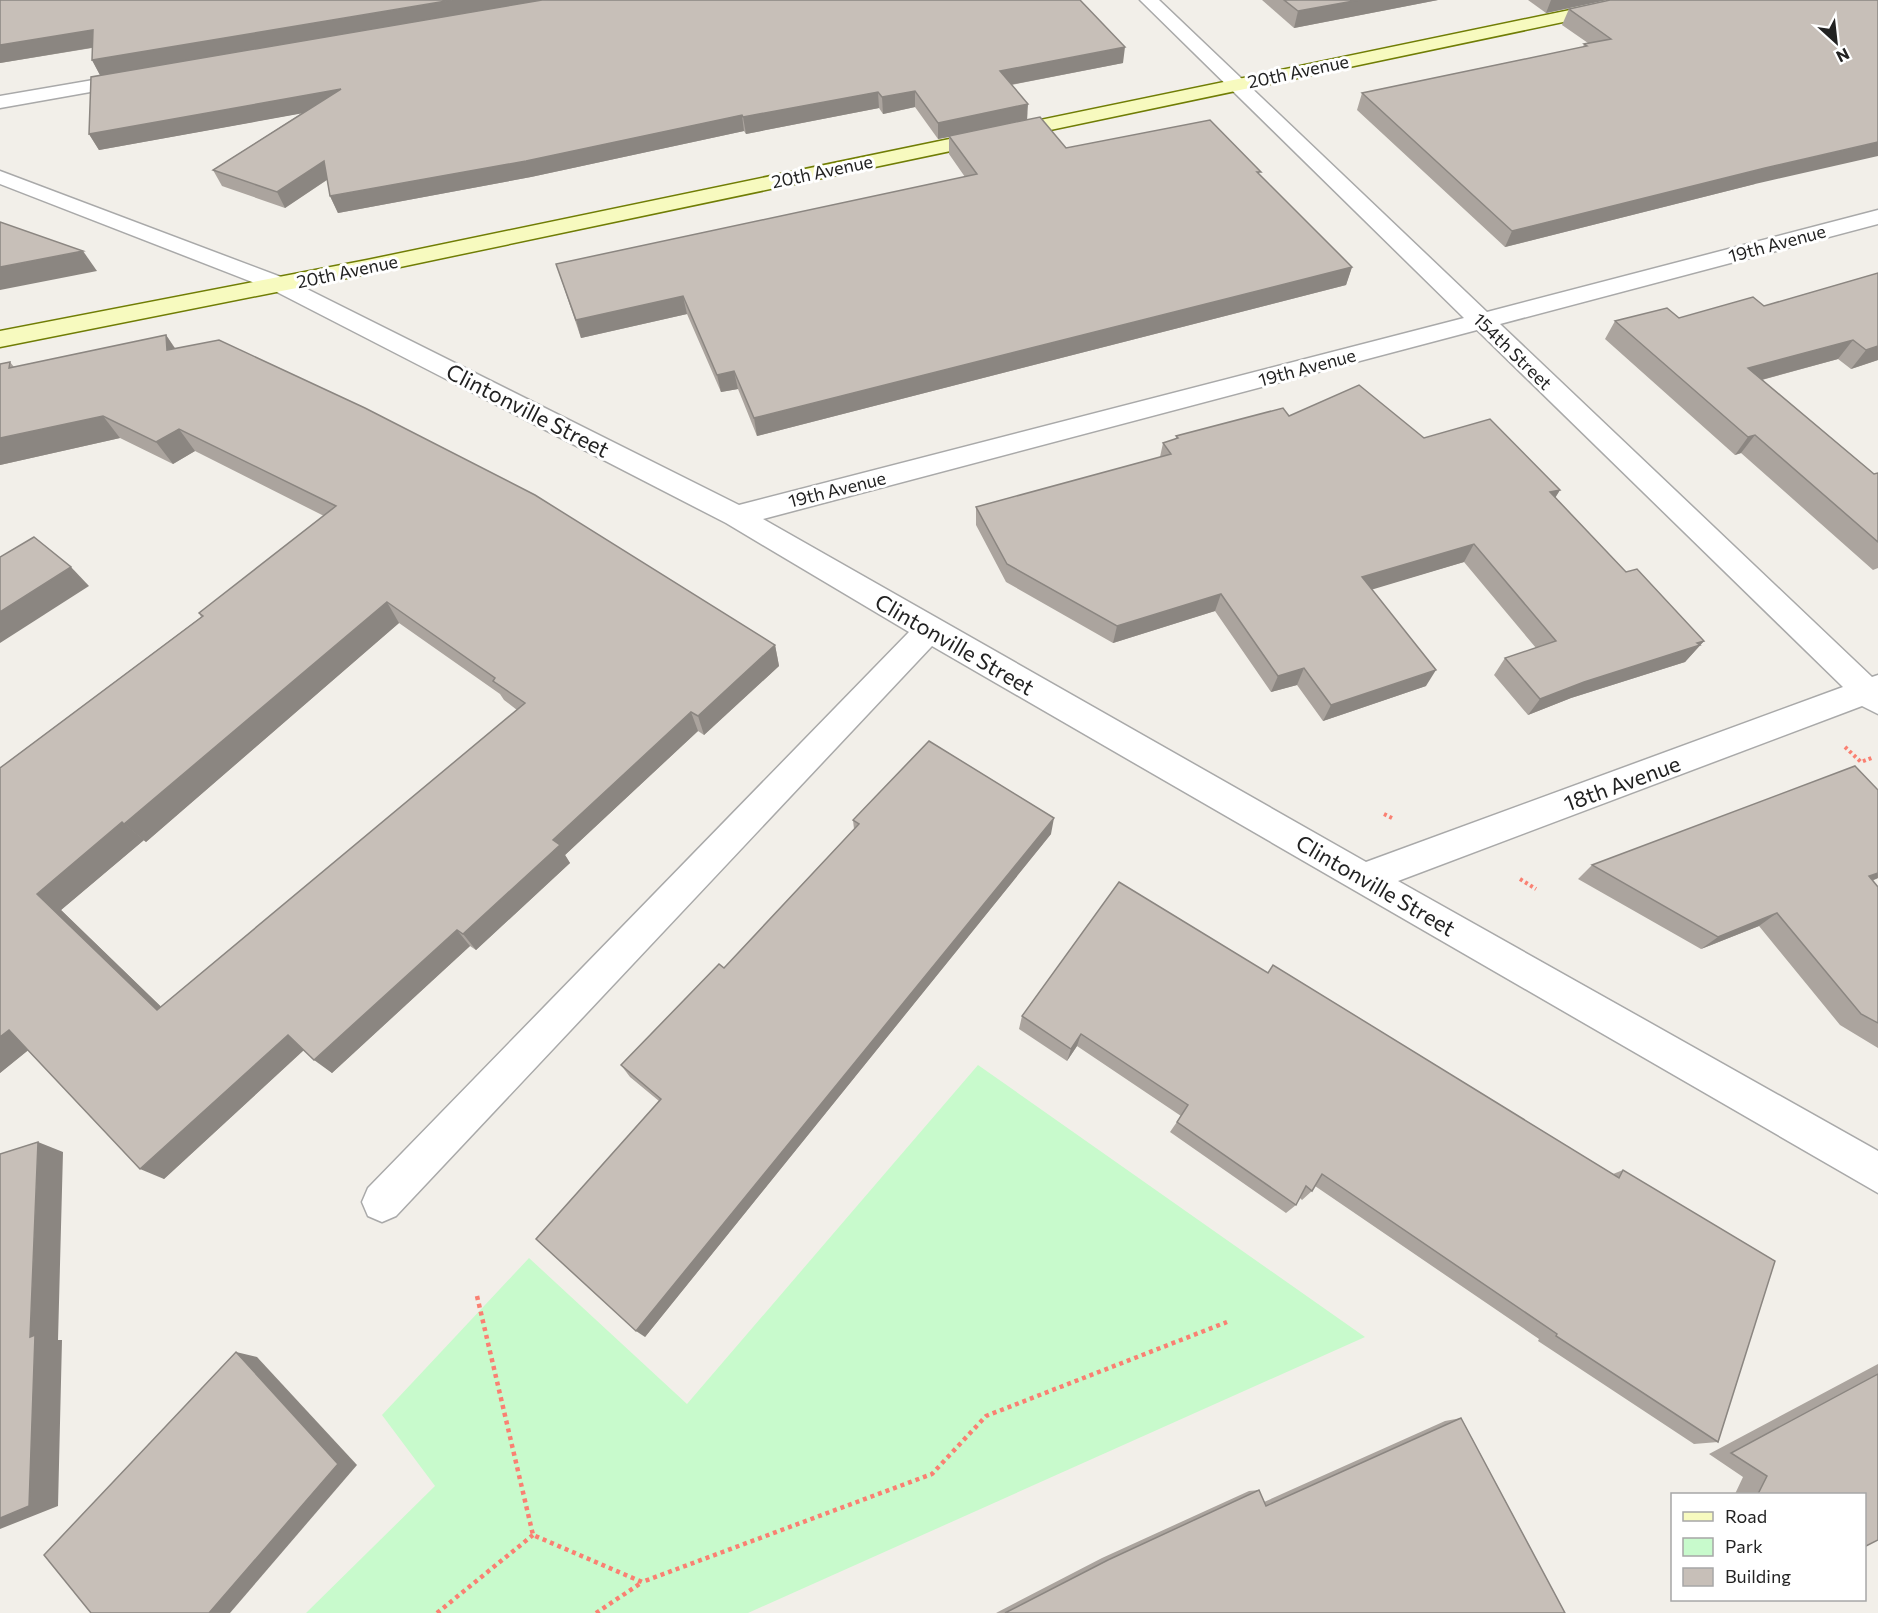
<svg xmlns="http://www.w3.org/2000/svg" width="1878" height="1613" viewBox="0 0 1878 1613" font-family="Commissioner,sans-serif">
<rect width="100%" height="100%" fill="#f2efe9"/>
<path fill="#c8facc" d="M978,1065L1365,1337L748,1613H306L435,1486L382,1415L529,1258L687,1404Z"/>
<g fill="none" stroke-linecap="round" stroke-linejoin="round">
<g stroke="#a9a9a9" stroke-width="3">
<g id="street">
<path d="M1140,0H1159L1487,312L1878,210V224L1500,324L1872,677L1878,675V714L1862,706L1398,881L1878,1151V1193L932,646L396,1216L382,1222L368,1216L362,1202L368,1188L909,632L726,523L273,290L0,184V171L289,280L739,505L1464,318ZM1477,330L1843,687L1366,862L763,519Z"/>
<path d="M134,73L144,79L141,83L0,108V96Z"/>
</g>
</g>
<g stroke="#707d05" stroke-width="3">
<path id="secondary" d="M1618,0H1653L1644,5L367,274L0,347V331L367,260Z"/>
</g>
<g stroke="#fa8072" stroke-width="4" stroke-dasharray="3 3" stroke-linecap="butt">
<path d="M1845,747L1861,762L1874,757"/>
<path d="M1384,814L1392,818"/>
<path d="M1520,879L1536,889"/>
</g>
<g stroke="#fa8072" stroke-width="4.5" stroke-dasharray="4 4" stroke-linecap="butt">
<path d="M477,1296L533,1535L642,1582L932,1474L986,1416L1227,1322"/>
<path d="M437,1613L533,1535"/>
<path d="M596,1613L641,1583"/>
</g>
<use href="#street" fill="#fff" fill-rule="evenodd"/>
<use href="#secondary" fill="#f7fabf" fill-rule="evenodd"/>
</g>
<g fill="#aba49e" fill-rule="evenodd">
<path d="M0,0L1123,63L1011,85L1027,120L1066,148L1260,175L1352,267L1346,285L757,436L738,389L721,392L687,314L581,338L556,264L965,177L949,154V137L938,139L915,107L883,114L879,108L746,134L744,131L531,177L338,213L330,196L327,180L285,208L222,186L213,170L302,113L99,150L89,134L100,75L92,60V48L0,63Z"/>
<path d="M1262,0H1438L1294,28Z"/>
<path d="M1528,0H1607L1546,13Z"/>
<path d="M1610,0L1755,184L1505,247L1357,110L1362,93L1583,47L1584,44L1588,43L1562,25L1569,9Z"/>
<path d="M1878,273V360L1851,369L1838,359L1762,380L1874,474L1878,473V568L1873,570L1741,453L1735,455L1605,339L1615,321L1679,318L1764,306Z"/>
<path d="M166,335L175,348L775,645L779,666L704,735L698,731L565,855L570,863L476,950L470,946L332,1073L304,1050L164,1179L28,1050L0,1073V768L201,617L199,613L324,516L195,451L173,464L120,438L0,465V364L10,362L14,367ZM399,623L500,694L504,700L517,710L161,1007L61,910L144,840L146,842Z"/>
<path d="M1289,416L1424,438L1560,490L1555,497L1626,572L1704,641L1685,662L1571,698L1528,715L1494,675L1505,658L1536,648L1464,562L1371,589L1426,686L1323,721L1297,685L1271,692L1215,611L1113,643L1006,582L976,525V507L1160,457L1163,443L1176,439V436Z"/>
<path d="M853,820L1051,834L645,1337L659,1101L630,1077L621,1065L724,968L854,829Z"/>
<path d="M1592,865L1878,878L1872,881L1878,887V1048L1840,1025L1759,926L1701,949L1578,879Z"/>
<path d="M1268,973L1613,1174L1623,1170L1718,1442L1694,1444L1538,1341L1539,1339L1315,1186L1312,1191L1302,1200L1300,1198L1296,1205L1286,1213L1170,1132L1181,1116L1077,1046L1067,1061L1019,1029L1022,1016Z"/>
<path d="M1878,1364V1540L1864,1494H1735L1743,1477L1709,1454Z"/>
<path d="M1461,1418L1565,1613H996L1102,1558L1249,1491L1259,1490L1264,1502L1445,1421Z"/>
</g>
<g fill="#8b8681">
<path d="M452,0H552L101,77L92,60Z"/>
<path d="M1359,0H1438L1294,28L1298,11Z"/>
<path d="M1551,0H1607L1546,13Z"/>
<path d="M93,30L102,46L0,63V45Z"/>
<path d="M1125,47L1123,63L999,87L1000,71Z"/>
<path d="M341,89L348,105L99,150L89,134Z"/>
<path d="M915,91V107L883,114L882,97Z"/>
<path d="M878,92L879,108L746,134L743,117Z"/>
<path d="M1028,104L1027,121L938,139V123Z"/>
<path d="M742,115L744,131L531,177L338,213L330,196Z"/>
<path d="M1878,142V156L1755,184L1505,247L1512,231L1765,168Z"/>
<path d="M324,161L331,177L285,208L277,192Z"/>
<path d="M83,251L97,271L0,290V267Z"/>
<path d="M1352,267L1346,285L757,436L754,418Z"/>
<path d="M683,296L687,314L581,338L576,320Z"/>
<path d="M166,335L181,358L167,350Z"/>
<path d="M1853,340L1838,359L1735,387L1748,368Z"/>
<path d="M1878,346V360L1851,369L1866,350Z"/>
<path d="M734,371L738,389L721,392L717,375Z"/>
<path d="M103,416L120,438L0,465V438Z"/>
<path d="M179,429L195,451L173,464L156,442Z"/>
<path d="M1755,435L1741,453L1735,455L1748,437Z"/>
<path d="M1560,490L1549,508L1550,492Z"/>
<path d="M1474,544L1464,562L1354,595L1362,577Z"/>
<path d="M71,567L89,586L0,643V612Z"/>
<path d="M1221,594L1215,611L1113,643L1117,626Z"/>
<path d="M387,602L399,623L146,842L124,824Z"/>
<path d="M1704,641L1685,662L1571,698L1528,715L1540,699L1584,682Z"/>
<path d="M775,645L779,666L704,735L698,716Z"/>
<path d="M1304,668L1297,685L1271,692L1278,676Z"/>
<path d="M1436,670L1426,686L1323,721L1331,705Z"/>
<path d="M691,712L698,731L565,855L570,863L476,950L463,934L553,840Z"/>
<path d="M1054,818L1051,834L645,1337L636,1331Z"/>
<path d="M122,822L144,840L61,910L179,1024L157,1010L37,894Z"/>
<path d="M1878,873V878L1848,890L1869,876Z"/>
<path d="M1777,913L1759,926L1701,949L1718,937Z"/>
<path d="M457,930L470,946L332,1073L314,1060Z"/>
<path d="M9,1030L36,1044L0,1073V1037Z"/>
<path d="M1081,1034L1077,1046L1067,1061L1071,1049Z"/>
<path d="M288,1035L306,1048L164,1179L140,1169Z"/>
<path d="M38,1142L63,1152L58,1340H62L58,1506L0,1529V1518L30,1337Z"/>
<path d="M236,1352L257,1357L357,1465L230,1613H209Z"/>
</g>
<g fill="#c7bfb8" stroke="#8b8681" stroke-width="1.5" fill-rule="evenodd">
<path d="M0,0H452L92,60L93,30L0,45Z"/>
<path d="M542,0H1080L1125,47L1000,71L1028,104L938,123L915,91L882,97L878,92L743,117L742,115L526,161L330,196L324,161L277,192L213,170L341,89L89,134L91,77Z"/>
<path d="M1284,0H1359L1298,11Z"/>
<path d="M1610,0H1878V142L1765,168L1512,231L1362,93L1587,46L1584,44L1611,39L1569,9Z"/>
<path d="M1040,117L1066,148L1210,120L1261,172H1257L1352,267L754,418L734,371L717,375L683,296L576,320L556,264L977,174L949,136Z"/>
<path d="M0,222L83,251L0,267Z"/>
<path d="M1878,273V346L1866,350L1853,340L1748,368L1874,474L1878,473V542L1755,435L1748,437L1615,321L1667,308L1679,318L1753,297L1764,306Z"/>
<path d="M166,335L167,350L219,340L365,408L535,495L775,645L698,716L691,712L553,840L560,845L463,934L457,930L314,1060L288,1035L140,1169L9,1030L0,1037V768L203,616L199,613L336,506L179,429L156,442L103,416L0,438V364L10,362L9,368ZM387,602L495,678L493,681L525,703L157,1010L37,894L122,822L124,824Z"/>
<path d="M1359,385L1424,438L1490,419L1560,490L1550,492L1626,572L1637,569L1704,641L1697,643L1700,645L1584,682L1540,699L1505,658L1556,641L1474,544L1362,577L1436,670L1331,705L1304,668L1278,676L1221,594L1117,626L1007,564L976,507L1171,454L1163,443L1178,438L1176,436L1283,408L1289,416Z"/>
<path d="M34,537L71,567L0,612V557Z"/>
<path d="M929,741L1054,818L636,1331L536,1239L661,1099L621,1065L719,964L724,968L859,824L853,820Z"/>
<path d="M1855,766L1878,790V873L1869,876L1878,887V1023L1861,1014L1777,913L1718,937L1592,865Z"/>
<path d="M1119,882L1268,973L1273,965L1619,1178L1623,1170L1775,1261L1718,1442L1556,1336L1557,1334L1322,1174L1312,1191L1306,1186L1296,1205L1177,1122L1188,1105L1081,1034L1071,1049L1022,1016Z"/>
<path d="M38,1142L30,1337L35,1335L29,1506L0,1518V1154Z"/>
<path d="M236,1352L338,1464L209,1613H91L44,1555Z"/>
<path d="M1878,1374V1540L1864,1547V1494H1758L1767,1476L1731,1453Z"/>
<path d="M1461,1418L1565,1613H1005L1108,1560L1259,1490L1266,1506Z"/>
</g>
<g text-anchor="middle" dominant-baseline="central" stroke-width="6" stroke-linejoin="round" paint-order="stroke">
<g font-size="18" fill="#222" stroke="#fff">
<text transform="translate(1298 71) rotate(-12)">20th Avenue</text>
<text transform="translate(822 171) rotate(-12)">20th Avenue</text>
<text transform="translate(1777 243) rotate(-15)">19th Avenue</text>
<text transform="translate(347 271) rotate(-12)">20th Avenue</text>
<text transform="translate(1513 351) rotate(44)">154th Street</text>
<text transform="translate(1307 367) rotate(-15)">19th Avenue</text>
<text transform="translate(837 489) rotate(-14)">19th Avenue</text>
</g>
<g font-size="22" fill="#222" stroke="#fff">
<text transform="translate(528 410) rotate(27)">Clintonville Street</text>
<text transform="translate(955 644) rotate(30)">Clintonville Street</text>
<text transform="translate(1622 783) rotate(-20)">18th Avenue</text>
<text transform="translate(1376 885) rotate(30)">Clintonville Street</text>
</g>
</g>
<rect x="1671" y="1493" width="195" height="108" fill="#ffffff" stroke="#a7a7a7" stroke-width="1.5"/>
<rect x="1683" y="1512" width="30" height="9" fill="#f7fabf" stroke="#a7a7a7" stroke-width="1.5"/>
<text x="1725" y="1523" font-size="18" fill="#222222">Road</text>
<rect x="1683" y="1538" width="30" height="18" fill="#c8facc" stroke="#a7a7a7" stroke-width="1.5"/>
<text x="1725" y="1553" font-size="18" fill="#222222">Park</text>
<rect x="1683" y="1568" width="30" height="18" fill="#c7bfb8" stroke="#a7a7a7" stroke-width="1.5"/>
<text x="1725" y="1583" font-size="18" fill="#222222">Building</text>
<g transform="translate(1836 42) rotate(153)" stroke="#ffffff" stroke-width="4.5" paint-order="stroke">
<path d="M0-4.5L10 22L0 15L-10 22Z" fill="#222222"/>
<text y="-9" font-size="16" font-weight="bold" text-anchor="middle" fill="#222222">N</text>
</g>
</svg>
